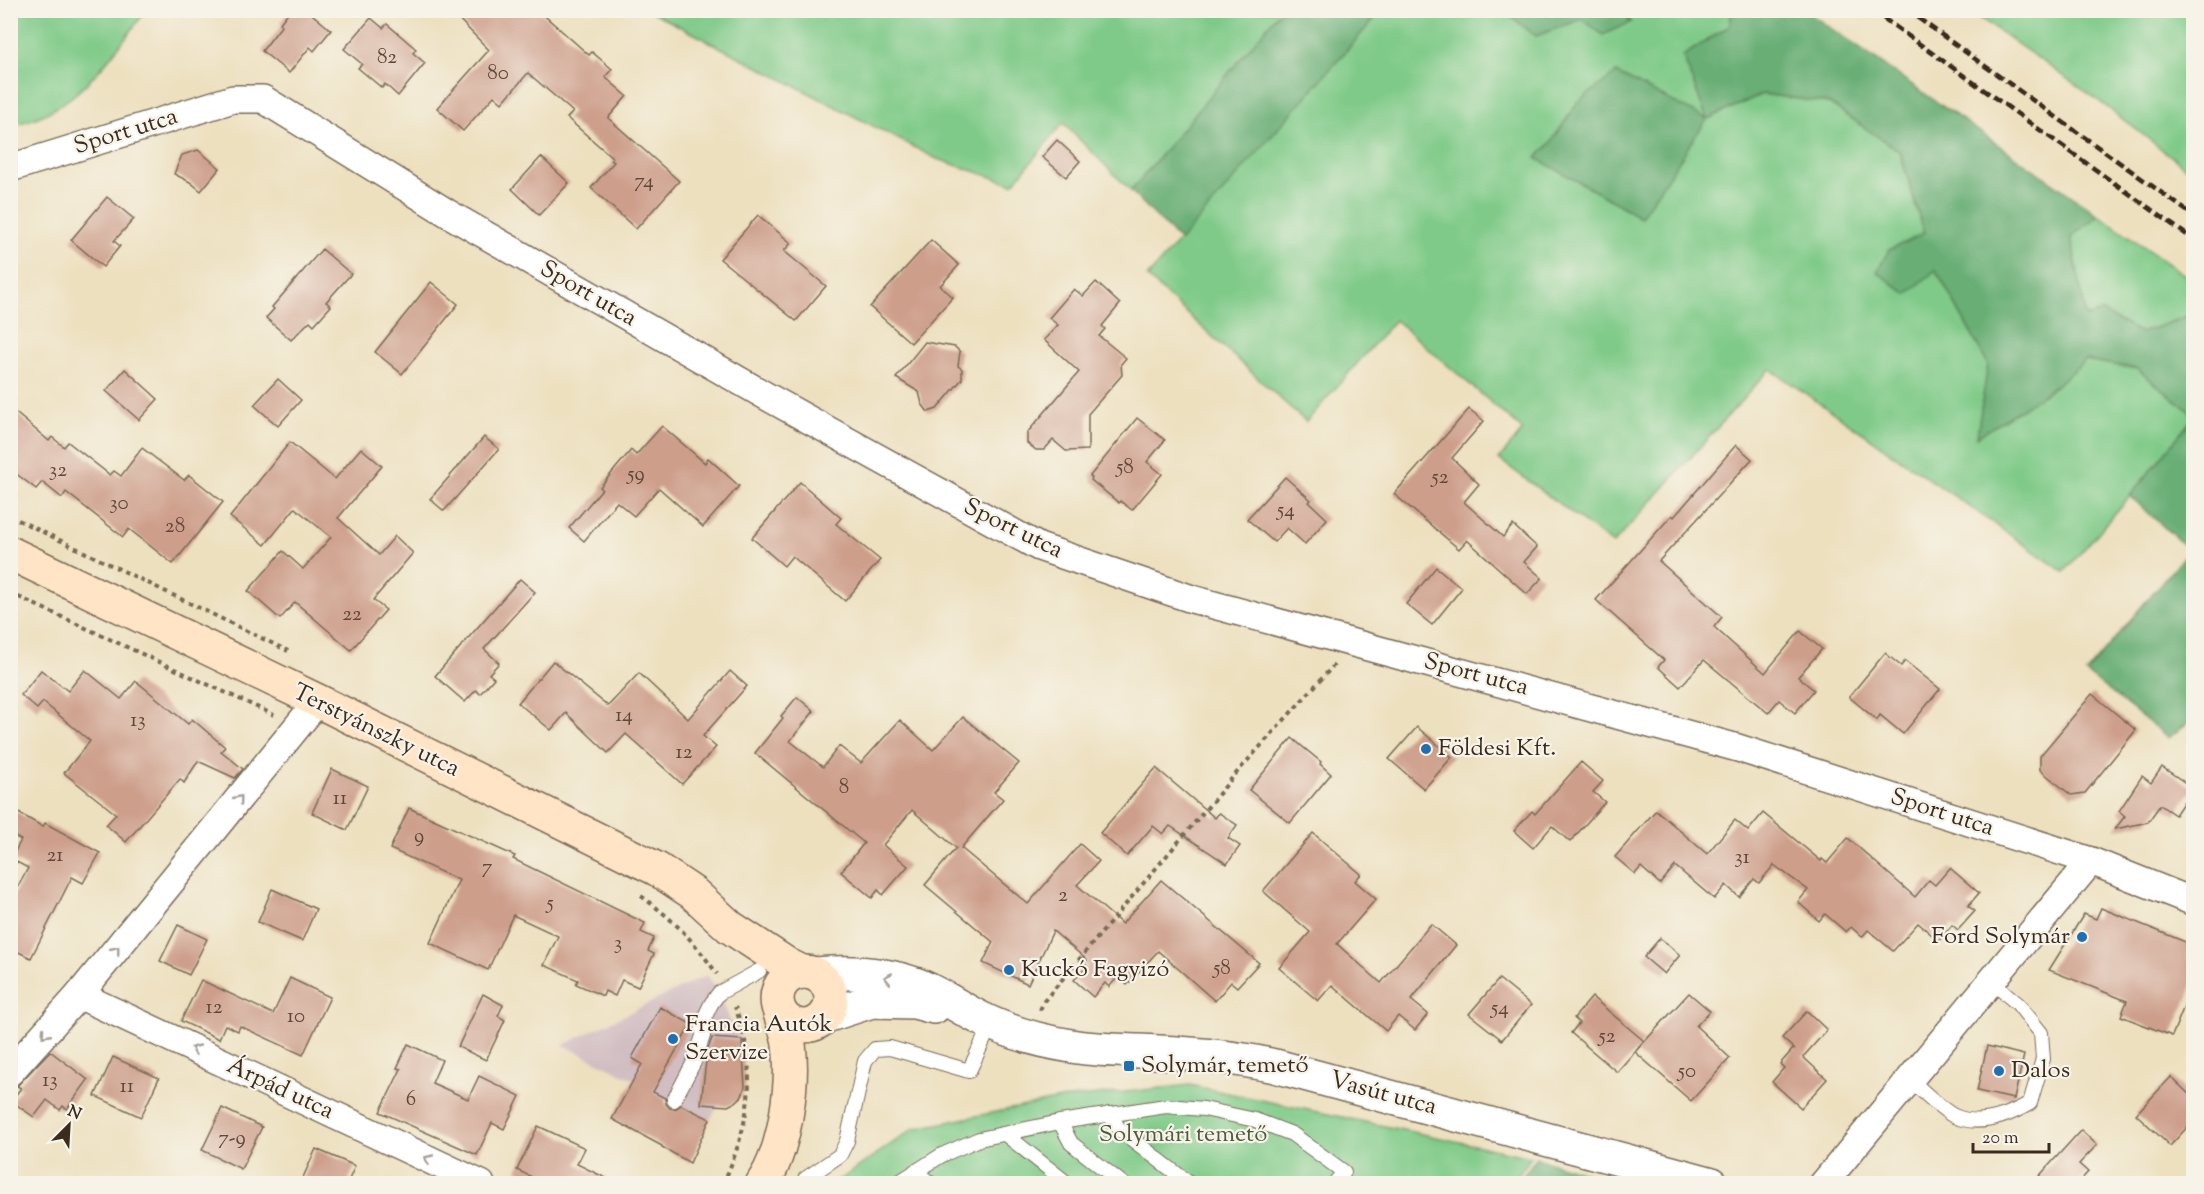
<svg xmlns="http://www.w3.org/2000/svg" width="2204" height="1194" viewBox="0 0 2204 1194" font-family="'Sorts Mill Goudy',serif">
<rect width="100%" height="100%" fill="#f7f3e8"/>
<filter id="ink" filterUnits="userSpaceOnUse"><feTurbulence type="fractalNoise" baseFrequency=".0167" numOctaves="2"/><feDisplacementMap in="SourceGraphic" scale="12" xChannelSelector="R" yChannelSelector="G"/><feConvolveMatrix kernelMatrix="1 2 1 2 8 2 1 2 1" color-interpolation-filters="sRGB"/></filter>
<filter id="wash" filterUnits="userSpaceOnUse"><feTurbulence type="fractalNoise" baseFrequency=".008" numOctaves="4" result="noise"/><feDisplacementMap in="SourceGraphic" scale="24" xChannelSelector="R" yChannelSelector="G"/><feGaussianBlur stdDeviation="1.35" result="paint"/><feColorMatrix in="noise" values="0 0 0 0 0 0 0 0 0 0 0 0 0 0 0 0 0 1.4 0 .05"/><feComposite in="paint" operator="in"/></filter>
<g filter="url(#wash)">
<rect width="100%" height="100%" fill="#ede0bf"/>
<path fill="#d2bec2" d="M707,975L719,993L731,1023L742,1040L726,1039L704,1079L703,1088L705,1094L719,1105L710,1119L655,1093L633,1079L563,1045Z"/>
<g fill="#7fca88" stroke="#5d7a53" stroke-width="1.5" fill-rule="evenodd">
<path d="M11,10H146V11C109,58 75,114 11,125Z"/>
<path d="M650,11H1281L1131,191L1063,123L1013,184L937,159Z"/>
<path d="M1381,11H1504L1536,36L1582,19L1631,21L1621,11H1732L1730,26L1683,56L1708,119L1762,94L1829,103L1900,152L1924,234L1889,250L1936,270L1988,364L1977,436L2046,393L2086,360L2137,369L2193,414V418L2130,496L2064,572L1770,369L1613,544L1499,459L1523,430L1395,320L1306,422L1147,277ZM1578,102L1641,217L1537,158L1550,144Z"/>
<path d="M1970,11H2193V173L2095,98Z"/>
<path d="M2099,215L2193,281V314L2140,333L2102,312L2086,317L2071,237Z"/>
<path d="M1190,1085L1531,1157L1512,1184H834L913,1129L1060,1099Z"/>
</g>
<g fill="#67ae74" stroke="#516c49" stroke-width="1.5">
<path d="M1281,10L1381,11L1180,241L1131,191Z"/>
<path d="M1504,11H1621L1631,22L1603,35L1582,19L1536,36Z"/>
<path d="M1732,11H1806L2099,215L2071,237L2086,317L2102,312L2141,333L2193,314V414L2137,369L2086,360L2046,393L1977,437L1988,364L1936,270L1907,294L1877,272L1889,250L1924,233L1900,152L1829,103L1762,94L1707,119L1641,217L1536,158L1550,144L1578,102L1616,73L1707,119L1683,56L1729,26Z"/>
<path d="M2193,418V718L2169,738L2086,673L2189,550L2130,496Z"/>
<path d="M1536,1158L1617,1183H1518Z"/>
</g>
<g id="blocks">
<g fill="#cd9f8b">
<path d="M290,10H307L331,30L314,51L310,47L289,73L262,51L282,25L280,23Z"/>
<path d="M450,10H538L589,55L592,52L612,69L605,77L627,96L608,118L679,181L636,229L591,188L614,162L611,160L613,158L567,118L573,112L528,73L502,103L494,96L463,131L437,108L489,50Z"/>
<path d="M371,18L383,28L387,24L416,49L413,53L425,63L398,96L385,84L382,88L358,68L362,64L344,49Z"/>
<path d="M1057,140L1080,161L1066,177L1042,157Z"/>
<path d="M198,150L220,168L201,191L190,182L174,174L182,155Z"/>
<path d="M541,157L569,183L539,215L512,189Z"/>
<path d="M107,197L134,219L114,241L120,246L103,267L71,240Z"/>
<path d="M758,215L791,243L784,251L826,286L796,321L720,259Z"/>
<path d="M931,240L959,265L940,286L953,297L911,343L870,307Z"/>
<path d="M322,249L351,274L326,302L331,306L314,325L310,321L291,340L266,318L274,309L272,307Z"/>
<path d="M431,282L458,304L402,374L375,352Z"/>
<path d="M1096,282L1120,304L1102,326L1105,329L1099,336L1126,358L1121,364L1122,375L1088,414V450L1066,451L1053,440L1044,450H1036L1027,443V433L1079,372L1044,340L1058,325L1049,318L1074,289L1083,296Z"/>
<path d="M925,342L955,347L960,352L958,366L962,369V379L937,409L928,412L922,404L919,392L896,378Z"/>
<path d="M125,369L158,399L139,420L106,391Z"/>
<path d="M278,379L301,400L278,426L254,405Z"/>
<path d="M10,408L49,441L52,437L64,447L68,442L110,475L114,471L121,476L142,448L184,480L189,475L223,502L173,564L129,529L123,537L66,492L62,498L42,482L36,489L10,469Z"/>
<path d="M1469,409L1484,421L1452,458L1479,484L1464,502L1503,537L1513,525L1537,547L1524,562L1542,578L1527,594L1467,540L1459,549L1394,494Z"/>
<path d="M1137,418L1165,440L1147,462L1162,474L1132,510L1120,501L1119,503L1091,480L1092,478L1090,476Z"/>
<path d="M662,426L705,463L708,458L739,486L703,527L659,488L634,516L617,502L584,541L569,528L602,489L600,487L631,450L636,455Z"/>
<path d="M484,437L499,449L444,511L430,499Z"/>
<path d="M290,442L335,479L361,448L382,466L338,518L379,555L395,536L413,553L373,600L386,610L351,650L295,602L280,619L248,591L283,551L303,569L331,537L295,508L265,545L230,517Z"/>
<path d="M1736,445L1752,459L1659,561L1722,617L1714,627L1765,673L1800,631L1822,649L1798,677L1814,690L1795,713L1779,700L1768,713L1704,660L1680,687L1658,667L1664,660L1596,600L1672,515L1674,517Z"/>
<path d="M1285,477L1311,500L1309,502L1327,519L1305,544L1287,528L1274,542L1247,519Z"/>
<path d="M800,482L841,518L836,524L880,560L845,601L792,556L784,566L752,538Z"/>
<path d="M1436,567L1462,588L1432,625L1406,604Z"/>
<path d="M520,579L535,592L484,649L499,663L489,674L494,678L480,694L476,690L465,702L435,676Z"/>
<path d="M1885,653L1901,666L1905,661L1940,689L1903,734L1880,715L1877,720L1849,697Z"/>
<path d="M553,661L608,706L639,673L688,719L730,671L747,686L703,736L716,747L682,784L626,734L608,753L566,713L551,730L518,703Z"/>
<path d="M41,670L68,691L85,670L121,699L136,681L188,724L192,719L225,747L221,751L243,769L235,778L198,761L184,783L180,779L126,842L106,825L116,814L64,773L90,741L43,702L37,709L21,695Z"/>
<path d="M2092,694L2136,730L2085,793L2071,795L2040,770V756Z"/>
<path d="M797,697L814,711L790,741L823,767L839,746L861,763L900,720L933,750L963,717L1019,763L994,792L1003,799L961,848L1028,904L1080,844L1099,861L1077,885L1122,924L1161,880L1259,963L1237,987L1231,982L1215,1001L1158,951L1127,985L1118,977L1109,987L1105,983L1093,997L1074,980L1087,966L1084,963L1087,960L1053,931L1028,984L983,963L993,942L925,885L956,848L912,810L883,845L908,866L883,895L878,890L872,898L841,872L864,843L755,753L783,718L781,716Z"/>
<path d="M1417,727L1452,757L1424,789L1389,759Z"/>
<path d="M1292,738L1321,762L1320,764L1331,774L1290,823L1249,790Z"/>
<path d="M1581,762L1603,781L1593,792L1605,802L1570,842L1552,826L1533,848L1514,831L1532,811L1535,814Z"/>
<path d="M2162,767L2193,788L2175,815L2160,805L2148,822L2115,829L2125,816L2119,811L2142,776L2151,783Z"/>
<path d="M1156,768L1215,818L1219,813L1237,825L1228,838L1240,846L1227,864L1170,826L1163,834L1153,826L1127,856L1100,833Z"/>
<path d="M332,769L368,786L347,830L312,813Z"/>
<path d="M10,808L43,827L45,823L100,853L83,883L72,877L31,958L10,948V902L28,868L11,859L21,840L10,834Z"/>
<path d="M409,808L515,856L513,859L645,923L641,932L654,938L648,951L654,954L638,987L622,980L615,996L605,991L603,996L576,984L578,980L544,965L558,936L513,915L488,970L430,943L459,880L390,849Z"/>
<path d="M1656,810L1707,854L1735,820L1748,831L1763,813L1821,861L1822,859L1827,863L1848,838L1915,897L1929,880L1935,885L1950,868L1979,893L1968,906L1975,911L1958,930L1952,925L1939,941L1918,923L1893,951L1868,930L1862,937L1851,927L1846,932L1825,914L1819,921L1798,902L1808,890L1774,865L1759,883L1754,879L1739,897L1726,885L1714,899L1675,866L1660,884L1641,867L1635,874L1615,857Z"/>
<path d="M1313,833L1361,874L1355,881L1376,899L1337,944L1381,983L1431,924L1456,945L1411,1000L1428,1014L1415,1030L1398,1016L1386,1031L1332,985L1318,1001L1279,968L1310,932L1263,891Z"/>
<path d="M272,889L316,909L302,941L258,922Z"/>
<path d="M2101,908L2193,945V984L2172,1036L2121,1016L2127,1001L2049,970L2084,914L2096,919Z"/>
<path d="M178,925L207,939L189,975L160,961Z"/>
<path d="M1660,938L1680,955L1664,974L1644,957Z"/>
<path d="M290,978L330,997L303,1055L240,1026L238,1031L225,1025L219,1039L181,1021L201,980L273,1014Z"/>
<path d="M1499,979L1531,1005L1502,1040L1469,1014Z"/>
<path d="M1689,993L1710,1011L1696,1026L1730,1058L1691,1101L1635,1052Z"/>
<path d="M483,994L503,1005L498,1016L505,1020L486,1060L458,1047Z"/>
<path d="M1592,997L1644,1041L1617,1072L1571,1033L1579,1023L1574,1018Z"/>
<path d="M660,1007L691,1024L653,1092L665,1098L666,1104L670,1108L675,1109L681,1105L710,1119L690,1163L662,1147V1146L612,1119L642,1064L632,1058Z"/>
<path d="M1807,1011L1827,1030L1803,1057L1827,1079L1801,1108L1772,1082L1784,1068L1780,1064L1793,1049L1795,1050L1782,1038Z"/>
<path d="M712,1038L742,1040L745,1087L742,1096L736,1102L728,1106L701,1104L707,1052Z"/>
<path d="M408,1044L442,1060L432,1083L468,1099L479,1076L520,1096L504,1129L492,1123L477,1155L380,1112L401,1069L397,1068Z"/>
<path d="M1987,1046L2024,1055L2014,1099L1977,1091Z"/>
<path d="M50,1051L88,1080L67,1109L63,1106L60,1110L47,1100L34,1117L11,1101L21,1088L17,1086Z"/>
<path d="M113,1057L159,1078L141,1117L95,1096Z"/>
<path d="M2171,1077L2193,1098V1121L2170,1146L2136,1114Z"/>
<path d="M222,1108L262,1127L241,1169L202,1150Z"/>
<path d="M538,1126L585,1148L577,1164L618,1184H546L517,1170Z"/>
<path d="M2081,1130L2097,1145L2079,1164L2088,1172L2077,1184H2032Z"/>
<path d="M316,1149L355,1166L347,1184H300Z"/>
</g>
</g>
</g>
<g filter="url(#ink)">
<use href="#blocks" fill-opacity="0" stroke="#796a56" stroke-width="1.5"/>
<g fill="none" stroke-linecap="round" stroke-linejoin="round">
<g stroke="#796a56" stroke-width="16">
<g id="service">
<path d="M1910,1080C1921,1089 1942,1110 1954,1116C1979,1127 2008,1116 2030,1103L2043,1059L2041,1033L2018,1004L1992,982"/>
<path d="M674,1100L694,1062L703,1036L702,1023L711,1004L719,993L759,971"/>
<path d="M1109,1114L1120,1130L1190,1184"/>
<path d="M1060,1122L1071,1143L1123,1184"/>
<path d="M1005,1134L1068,1184"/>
<path d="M915,1171L931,1184"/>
<path d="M803,1184L805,1179L840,1155L847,1141L865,1061L875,1049L890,1048L969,1071L991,1024"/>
<path d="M896,1184L942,1155L979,1139L1060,1122L1166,1106L1204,1109L1255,1120L1292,1134L1344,1172L1334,1184"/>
</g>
</g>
<g stroke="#796a56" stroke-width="30">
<g id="minor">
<path d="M10,168L233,99H263L449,214L766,396L1039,547L1192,599L1738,748L2091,861L2194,902"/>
<path d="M79,995L481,1184"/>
<path d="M10,1072L79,995L318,701"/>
<path d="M1823,1184L2091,861"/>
</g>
</g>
<g stroke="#796a56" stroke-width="36">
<g id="tertiary">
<path d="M816,974C848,971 884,973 915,984C938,992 958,1007 980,1018C1008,1032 1040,1041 1071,1046C1093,1050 1117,1050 1139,1051C1186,1053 1230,1056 1275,1066L1712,1184"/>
<path d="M826,1016L872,1001L915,1002L934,1007"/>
</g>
</g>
<g stroke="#796a56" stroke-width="36">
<g id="secondary">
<path d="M10,553L318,701L657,869L693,893L730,927L788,965L802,972"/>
<circle cx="804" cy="999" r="27"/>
<path d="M762,1184C785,1151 794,1084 789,1044C788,1034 783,1023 780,1013"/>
</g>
</g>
<g stroke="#796a56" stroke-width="4" stroke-dasharray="4.5 4.5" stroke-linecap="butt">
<path d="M10,516L288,651"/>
<path d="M10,593L274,715"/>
<path d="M641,896C673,919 694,941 717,974"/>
<path d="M1040,1010L1044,1001L1239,770L1334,665"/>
<path d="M723,1184C750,1124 759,1070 735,1007"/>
</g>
<use href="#service" stroke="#fff" stroke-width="14"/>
<use href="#minor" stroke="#fff" stroke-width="27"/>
<use href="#tertiary" stroke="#fff" stroke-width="33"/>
<use href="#secondary" stroke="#ffe4c6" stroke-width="33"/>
<g stroke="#3b2a1e" stroke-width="4.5" stroke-dasharray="9 4.5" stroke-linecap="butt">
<path d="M1872,10L2194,240"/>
<path d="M1907,10L2194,216"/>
</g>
</g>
<defs><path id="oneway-chevron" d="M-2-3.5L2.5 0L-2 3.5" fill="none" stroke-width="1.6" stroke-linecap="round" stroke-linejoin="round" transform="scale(1.5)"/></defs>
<g stroke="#a79f9a">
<use href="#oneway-chevron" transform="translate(239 799) rotate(-51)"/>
<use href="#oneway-chevron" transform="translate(116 950) rotate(-51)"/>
<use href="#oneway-chevron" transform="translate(888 978) rotate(-169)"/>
<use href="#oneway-chevron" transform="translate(45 1034) rotate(132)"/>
<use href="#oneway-chevron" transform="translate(195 1049) rotate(-155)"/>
<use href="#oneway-chevron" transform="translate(428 1159) rotate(-155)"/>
</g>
</g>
<g fill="#1f6fb2" stroke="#f7f3e8" stroke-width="2">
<circle cx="1426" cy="749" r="6"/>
<circle cx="2082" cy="937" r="6"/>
<circle cx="1009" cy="970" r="6"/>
<circle cx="673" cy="1039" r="6"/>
<rect x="1123" y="1060" width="12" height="12" rx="3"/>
<circle cx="1999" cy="1071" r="6"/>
</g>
<g text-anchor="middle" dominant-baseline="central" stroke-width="4.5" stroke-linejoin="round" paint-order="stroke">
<g font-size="21" fill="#604739">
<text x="387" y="58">82</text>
<text x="498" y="74">80</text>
<text x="644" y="182">74</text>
<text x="1125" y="468">58</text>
<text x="58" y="471">32</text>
<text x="636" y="475">59</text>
<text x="1440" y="478">52</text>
<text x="119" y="504">30</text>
<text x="1286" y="511">54</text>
<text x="175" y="527">28</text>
<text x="352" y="615">22</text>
<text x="624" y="716">14</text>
<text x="138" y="721">13</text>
<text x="684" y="753">12</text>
<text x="844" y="788">8</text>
<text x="340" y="799">11</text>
<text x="419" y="837">9</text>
<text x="55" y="856">21</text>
<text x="1742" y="858">31</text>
<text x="487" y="868">7</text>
<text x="1063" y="896">2</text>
<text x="550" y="904">5</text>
<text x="618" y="944">3</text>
<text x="1222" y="969">58</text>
<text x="214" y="1008">12</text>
<text x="1500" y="1009">54</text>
<text x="296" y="1017">10</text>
<text x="1607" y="1037">52</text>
<text x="1687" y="1072">50</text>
<text x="50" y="1081">13</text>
<text x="127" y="1087">11</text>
<text x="411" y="1100">6</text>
<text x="232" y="1139">7-9</text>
</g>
<g font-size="24" fill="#3b2a1e" stroke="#f7f3e8">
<text transform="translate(126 132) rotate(-17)">Sport utca</text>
<text transform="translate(588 294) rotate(30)">Sport utca</text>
<text transform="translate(1013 529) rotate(26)">Sport utca</text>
<text transform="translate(1476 675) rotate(15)">Sport utca</text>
<text transform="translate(376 731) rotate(26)">Terstyánszky utca</text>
<text transform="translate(1942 813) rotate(18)">Sport utca</text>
<text transform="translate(280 1089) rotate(25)">Árpád utca</text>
<text transform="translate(1383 1094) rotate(15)">Vasút utca</text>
</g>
<g font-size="24" fill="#3b2a1e" stroke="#f7f3e8" text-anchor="start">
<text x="1438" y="749">Földesi Kft.</text>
<text x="2070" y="937" text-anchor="end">Ford Solymár</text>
<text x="1021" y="970">Kuckó Fagyizó</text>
<text x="685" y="1025">Francia Autók<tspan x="685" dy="28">Szervize</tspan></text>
<text x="1141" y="1066">Solymár, temető</text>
<text x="2011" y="1071">Dalos</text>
</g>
<g font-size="24" fill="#4f5a3e" stroke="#f7f3e8">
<text x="1183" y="1135">Solymári temető</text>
</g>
</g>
<rect width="2204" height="1194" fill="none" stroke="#f7f3e8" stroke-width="36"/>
<g transform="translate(69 1125) rotate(24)" stroke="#f7f3e8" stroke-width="4.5" paint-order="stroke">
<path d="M0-4.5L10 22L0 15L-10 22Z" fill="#3b2a1e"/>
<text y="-9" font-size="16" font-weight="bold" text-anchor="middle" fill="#3b2a1e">N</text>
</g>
<path d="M1973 1143v9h76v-9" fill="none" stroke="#3b2a1e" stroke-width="3"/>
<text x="1982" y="1143" font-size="18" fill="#3b2a1e" stroke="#f7f3e8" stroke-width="4.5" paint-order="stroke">20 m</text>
</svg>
